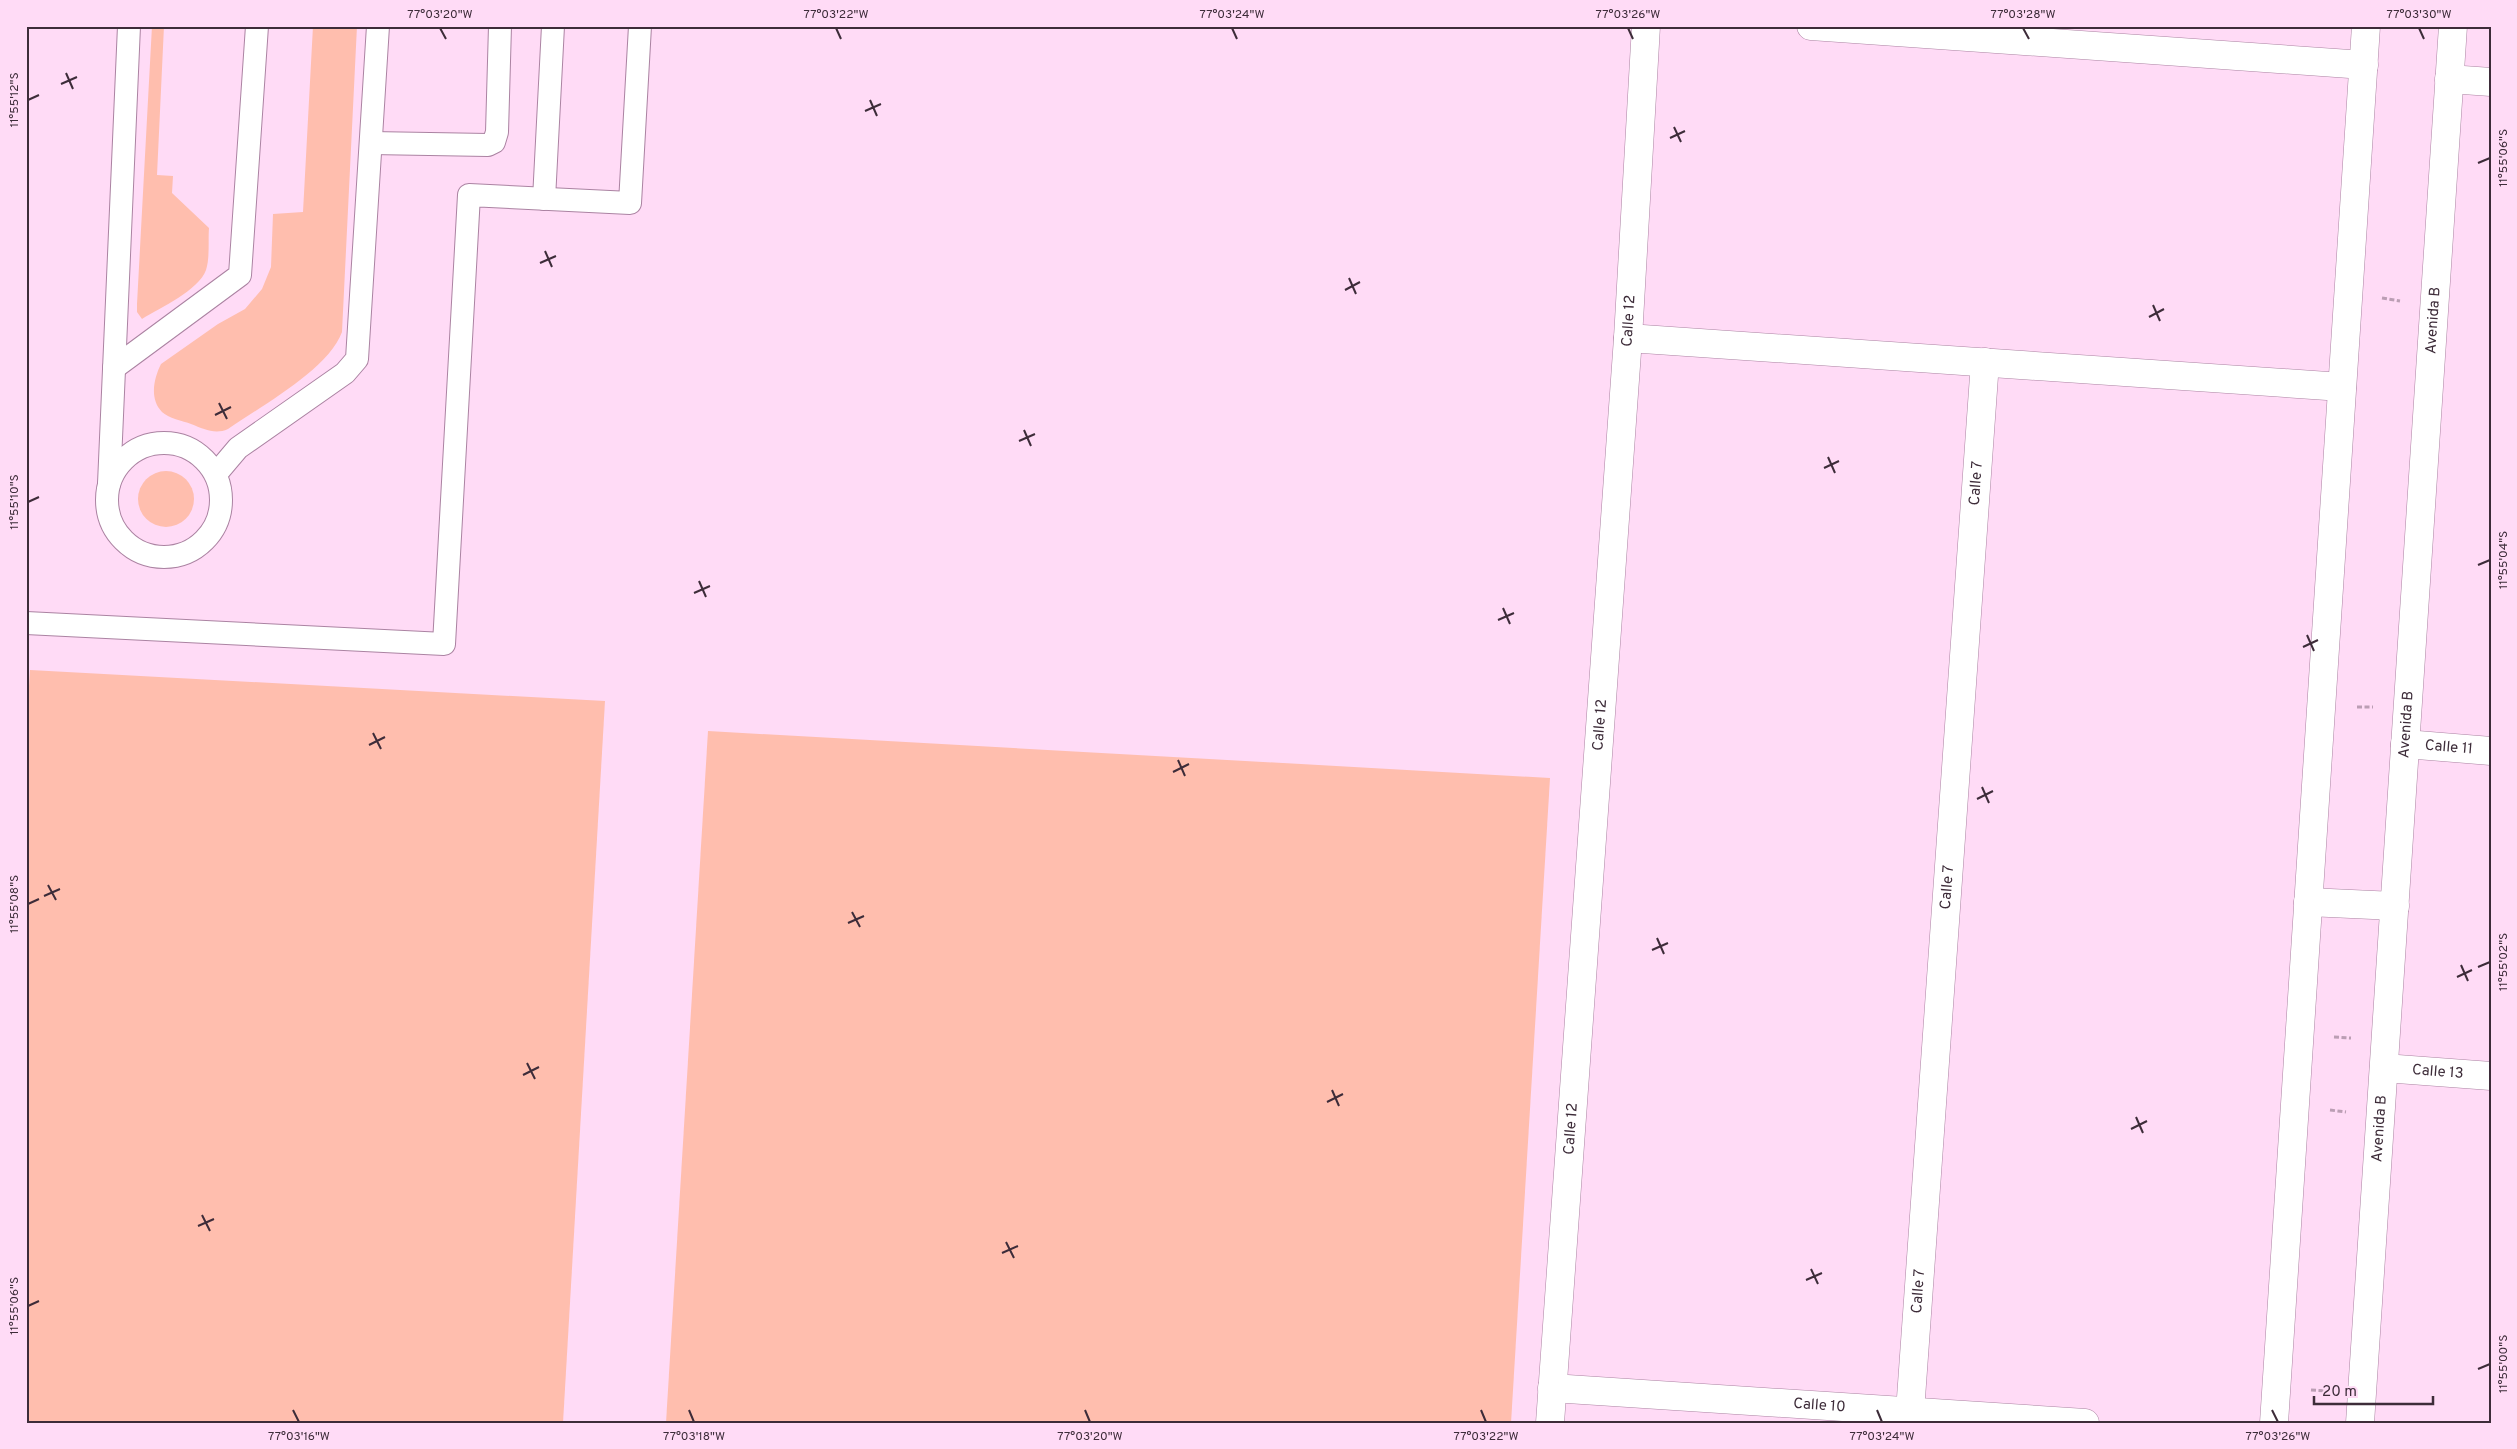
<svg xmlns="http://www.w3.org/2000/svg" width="2517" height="1449" viewBox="0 0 2517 1449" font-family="Overpass,sans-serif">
<rect width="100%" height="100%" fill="#ffdbf6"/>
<g fill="#ffbeae">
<path d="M152,26H164L157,175L173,176L172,193L209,228C208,240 210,258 206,270C199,290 160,308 142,319L137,312V304Z"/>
<path d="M313,26H357L342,332C328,370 261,406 228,429C215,435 204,429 191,424C183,421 168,418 162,412C149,399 154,378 161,364L218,324L245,309L262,289L271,267L273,214L303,212Z"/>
<circle cx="166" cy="499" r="28"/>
<path d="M30,670L605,701L563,1423H26V736Z"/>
<path d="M708,731L1550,778L1511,1423H666Z"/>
</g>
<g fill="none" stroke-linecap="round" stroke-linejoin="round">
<g stroke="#ab83a2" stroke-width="24">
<g id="service">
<path d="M371,143L488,145L494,142L497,132L500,26"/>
<path d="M544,199L553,26"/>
<path d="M114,368L240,275L257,26"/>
<circle cx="164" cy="500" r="57"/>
<path d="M216,474L238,448L345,373L357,359L378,26"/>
<path d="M109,484L129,26"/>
<path d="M26,623L444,644L469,195L630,203L640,26"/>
</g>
</g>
<g stroke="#ab83a2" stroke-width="29">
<g id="minor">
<path d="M1811,26L2364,65"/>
<path d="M2449,79L2491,82"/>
<path d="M1628,338L2342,387"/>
<path id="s1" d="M2405,744L2491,751"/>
<path id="s2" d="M2384,1068L2491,1076"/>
<path id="s3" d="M1552,1388L2085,1423"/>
<path id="s4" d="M1910,1412L1985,362"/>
<path id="s5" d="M1550,1423L1628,338L1646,26"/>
</g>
</g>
<g stroke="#ab83a2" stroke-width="29">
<g id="tertiary">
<path d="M2308,902L2395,906"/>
<path d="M2274,1423L2366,26"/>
<path id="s6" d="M2360,1423L2453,26"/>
</g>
</g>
<g stroke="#bb9eb4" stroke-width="3" stroke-dasharray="5 2.5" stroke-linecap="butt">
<path d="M2382,298L2400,301"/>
<path d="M2357,707H2373"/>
<path d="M2334,1037L2351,1038"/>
<path d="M2330,1110L2346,1112"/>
<path d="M2311,1390L2327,1391"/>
</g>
<use href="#service" stroke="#fff" stroke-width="22"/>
<use href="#minor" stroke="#fff" stroke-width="28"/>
<use href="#tertiary" stroke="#fff" stroke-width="28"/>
</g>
<path fill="none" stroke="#3d2c39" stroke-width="2" d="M440,28L446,39M836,28L841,39M1232,28L1237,39M1628,28L1633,39M2023,28L2029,39M2419,28L2424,39M66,73L73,89M61,84L77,77M28,100L39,95M870,100L877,116M865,111L881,104M1674,127L1681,142M1670,138L1685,131M2478,163L2490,158M545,251L552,267M540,263L556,256M1349,278L1356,294M1345,290L1360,282M2153,305L2160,321M2149,317L2164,309M219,403L227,419M215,415L231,407M1024,430L1031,446M1019,441L1035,434M1828,457L1835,473M1824,468L1839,461M28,502L39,497M2478,565L2490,560M699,581L706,597M694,593L710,586M1503,608L1510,624M1498,620L1514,613M2307,635L2314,651M2303,647L2318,640M373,733L381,749M369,745L385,737M1178,760L1185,776M1173,772L1189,764M1982,787L1989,803M1977,799L1993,791M48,885L56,900M44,896L60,889M28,904L39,899M852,912L860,927M848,923L864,916M1657,938L1664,954M1652,950L1668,943M2461,965L2468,981M2478,967L2490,962M2457,977L2472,970M527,1063L535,1079M523,1075L539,1067M1332,1090L1339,1106M1327,1102L1343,1094M2136,1117L2143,1133M2131,1129L2147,1121M202,1215L210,1231M198,1226L214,1219M1006,1242L1014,1258M1002,1253L1018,1246M1811,1269L1818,1284M1806,1280L1822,1273M28,1306L39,1301M2478,1369L2490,1364M293,1410L299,1422M689,1410L694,1422M1085,1410L1090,1422M1481,1410L1486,1422M1877,1410L1882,1422M2272,1410L2278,1422"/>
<g text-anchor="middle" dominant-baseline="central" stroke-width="4.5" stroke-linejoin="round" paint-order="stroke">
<g font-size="15" fill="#3d2c39" stroke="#ffdbf6">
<text stroke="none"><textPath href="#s6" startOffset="1105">Avenida B</textPath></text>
<text stroke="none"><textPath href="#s5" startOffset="1105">Calle 12</textPath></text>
<text stroke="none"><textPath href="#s4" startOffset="931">Calle 7</textPath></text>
<text stroke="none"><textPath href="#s5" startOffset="700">Calle 12</textPath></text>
<text stroke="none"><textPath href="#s6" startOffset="700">Avenida B</textPath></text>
<text stroke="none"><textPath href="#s1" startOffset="44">Calle 11</textPath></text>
<text stroke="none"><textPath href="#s4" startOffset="526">Calle 7</textPath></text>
<text stroke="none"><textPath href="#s2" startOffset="54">Calle 13</textPath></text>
<text stroke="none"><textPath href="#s5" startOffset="295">Calle 12</textPath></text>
<text stroke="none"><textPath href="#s6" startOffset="295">Avenida B</textPath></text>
<text stroke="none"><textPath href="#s4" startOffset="121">Calle 7</textPath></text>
<text stroke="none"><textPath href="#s3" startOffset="268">Calle 10</textPath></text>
</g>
</g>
<rect width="2517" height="1449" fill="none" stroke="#ffdbf6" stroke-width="55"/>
<path d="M2314 1396v8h119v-8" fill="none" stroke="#3d2c39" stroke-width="2.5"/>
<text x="2322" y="1396" font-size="15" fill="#3d2c39" stroke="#ffdbf6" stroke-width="4" paint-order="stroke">20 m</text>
<rect x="28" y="28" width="2462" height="1394" fill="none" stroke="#3d2c39" stroke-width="2"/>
<g font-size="12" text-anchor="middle" fill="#3d2c39">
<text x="440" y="18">77°03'20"W</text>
<text x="836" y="18">77°03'22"W</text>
<text x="1232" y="18">77°03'24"W</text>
<text x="1628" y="18">77°03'26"W</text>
<text x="2023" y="18">77°03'28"W</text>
<text x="2419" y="18">77°03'30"W</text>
<text transform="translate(14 100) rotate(-90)" y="4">11°55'12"S</text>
<text transform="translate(2503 158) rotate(-90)" y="4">11°55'06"S</text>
<text transform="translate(14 502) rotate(-90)" y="4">11°55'10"S</text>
<text transform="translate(2503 560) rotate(-90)" y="4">11°55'04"S</text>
<text transform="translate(14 904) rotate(-90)" y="4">11°55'08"S</text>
<text transform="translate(2503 962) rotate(-90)" y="4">11°55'02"S</text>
<text transform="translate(14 1306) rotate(-90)" y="4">11°55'06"S</text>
<text transform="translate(2503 1364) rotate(-90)" y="4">11°55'00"S</text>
<text x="299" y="1440">77°03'16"W</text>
<text x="694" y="1440">77°03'18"W</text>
<text x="1090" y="1440">77°03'20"W</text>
<text x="1486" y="1440">77°03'22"W</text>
<text x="1882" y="1440">77°03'24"W</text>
<text x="2278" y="1440">77°03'26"W</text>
</g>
</svg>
